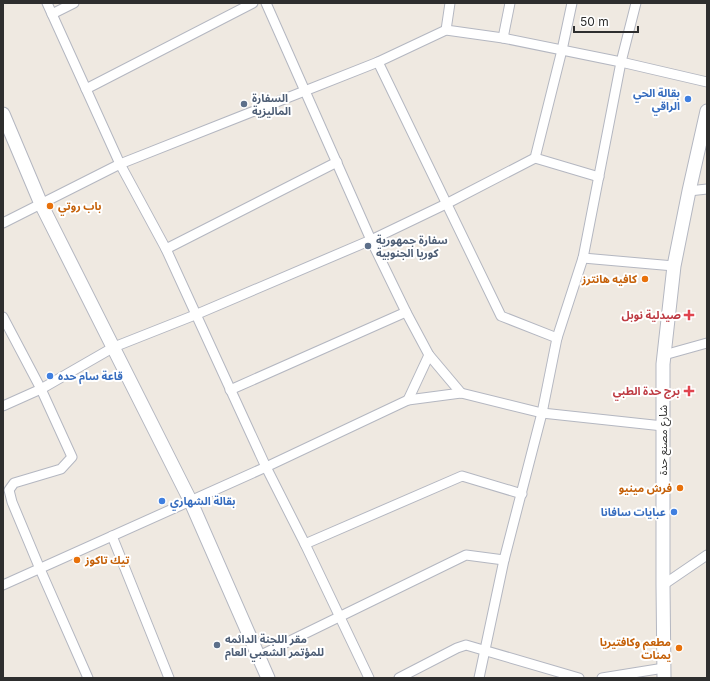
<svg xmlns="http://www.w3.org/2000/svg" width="710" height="681" viewBox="0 0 710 681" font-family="Inter,'Noto Sans Arabic',sans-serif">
<rect width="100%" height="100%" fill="#efe9e1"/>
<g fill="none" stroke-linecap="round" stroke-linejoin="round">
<g stroke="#b4b7c1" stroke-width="11">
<g id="street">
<path d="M47,3L120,164L166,249L266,467L305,544L369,678"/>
<path d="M266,3L371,240L406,312L429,355L461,393"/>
<path d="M52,14L74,3"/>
<path d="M446,30L450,3"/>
<path d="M503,38L510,3"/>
<path d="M378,62L501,316L557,338"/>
<path d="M86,89L253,3"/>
<path d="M535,158L599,177"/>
<path d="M689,191L707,189"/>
<path d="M3,223L120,164L378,62L446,30L503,38L621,62L707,82"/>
<path d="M166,249L337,162"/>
<path d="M583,258L674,266"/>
<path d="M3,317L41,389L72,457L61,469L14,483L9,490L12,502L40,569L88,678"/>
<path d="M664,355L707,343"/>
<path d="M230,390L406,312"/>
<path d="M408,400L429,355"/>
<path d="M3,406L41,389L114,347L195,315L371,240L446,204L535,158L562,50L572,3"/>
<path d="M112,536L169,678"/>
<path d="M305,544L462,476L522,494"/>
<path d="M3,585L266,467L408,400L461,393L542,413L663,426"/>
<path d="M663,585L707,555"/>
<path d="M259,656L466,555L504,560"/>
<path d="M399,678L457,648L466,645L579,678"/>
<path d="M479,678L504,560L542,413L557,338L583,258L621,62L636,3"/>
<path d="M602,678L664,668"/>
</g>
</g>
<g stroke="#b4b7c1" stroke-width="15">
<g id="secondary">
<path d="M3,114L41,204L190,500L268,678"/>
<path d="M664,678L663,585V364L674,266L689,191L707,111"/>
</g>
</g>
<use href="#street" stroke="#fff" stroke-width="9"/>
<use href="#secondary" stroke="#fff" stroke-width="13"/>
</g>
<g fill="#3f7fe0" stroke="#fff" stroke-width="1.5">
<circle cx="688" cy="99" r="4"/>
<circle cx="50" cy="376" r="4"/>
<circle cx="162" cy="501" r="4"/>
<circle cx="674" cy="512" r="4"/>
</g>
<g fill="#5c6f8a" stroke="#fff" stroke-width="1.5">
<circle cx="244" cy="104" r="4"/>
<circle cx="368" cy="246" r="4"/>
<circle cx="217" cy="645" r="4"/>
</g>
<g fill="#e8710a" stroke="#fff" stroke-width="1.5">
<circle cx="50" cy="206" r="4"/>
<circle cx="645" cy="279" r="4"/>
<circle cx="680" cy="488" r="4"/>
<circle cx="77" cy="560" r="4"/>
<circle cx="679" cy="648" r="4"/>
</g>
<g fill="#e0444e" stroke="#fff" stroke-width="1.5">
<path d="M687 309h4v4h4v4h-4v4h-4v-4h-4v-4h4z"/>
<path d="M687 385h4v4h4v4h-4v4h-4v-4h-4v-4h4z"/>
</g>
<g text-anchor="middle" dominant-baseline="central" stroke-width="4" stroke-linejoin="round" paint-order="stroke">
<g font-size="11" font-weight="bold" fill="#366cbe" stroke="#fff" text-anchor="end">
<text x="680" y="93">بقالة الحي<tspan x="680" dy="13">الراقي</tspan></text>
<text x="58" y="376" text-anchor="start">قاعة سام حده</text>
<text x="170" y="501" text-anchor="start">بقالة الشهاري</text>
<text x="666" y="512">عبايات سافانا</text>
</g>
<g font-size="11" font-weight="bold" fill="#4e5e75" stroke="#fff" text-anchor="start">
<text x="252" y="98">السفارة<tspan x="252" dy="13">الماليزية</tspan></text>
<text x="376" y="240">سفارة جمهورية<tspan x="376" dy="13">كوريا الجنوبية</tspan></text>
<text x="225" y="639">مقر اللجنة الدائمه<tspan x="225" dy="13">للمؤتمر الشعبي العام</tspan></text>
</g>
<g font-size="11" font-weight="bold" fill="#c56008" stroke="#fff" text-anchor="end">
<text x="58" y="206" text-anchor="start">باب روتي</text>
<text x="637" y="279">كافيه هانترز</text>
<text x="672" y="488">فرش مينيو</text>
<text x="85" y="560" text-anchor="start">تيك تاكوز</text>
<text x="671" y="642">مطعم وكافتيريا<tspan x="671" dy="13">يمنات</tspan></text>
</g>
<g font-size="11" font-weight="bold" fill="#be3a42" stroke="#fff" text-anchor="end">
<text x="681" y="315">صيدلية نوبل</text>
<text x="680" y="391">برج حدة الطبي</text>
</g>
<g font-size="11" fill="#2e2e2e" stroke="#fff">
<text transform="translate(663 440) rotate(-90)">شارع مصنع حدة</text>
</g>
</g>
<rect width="710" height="681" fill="none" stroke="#2e2e2e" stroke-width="8"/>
<path d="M574 26v6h64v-6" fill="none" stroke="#2e2e2e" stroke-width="2"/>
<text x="580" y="26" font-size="12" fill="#2e2e2e" stroke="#ffffff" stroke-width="3" paint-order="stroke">50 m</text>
</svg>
